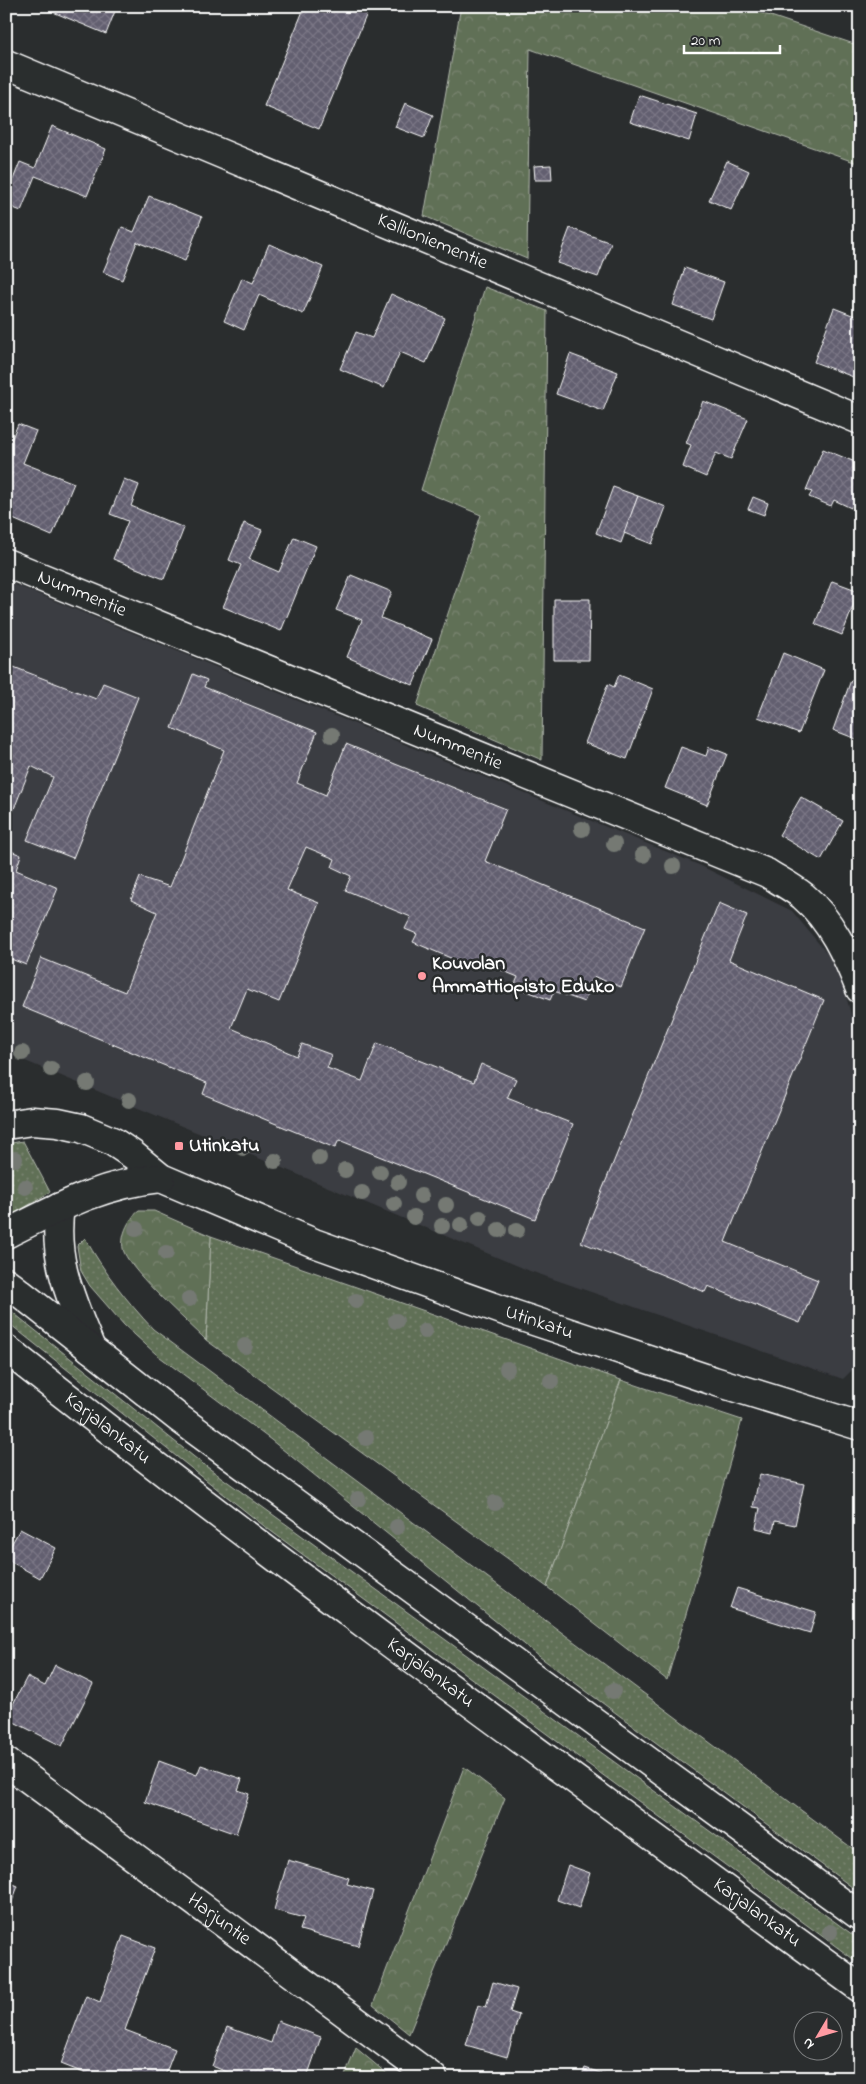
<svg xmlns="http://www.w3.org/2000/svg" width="866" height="2084" viewBox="0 0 866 2084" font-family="'Indie Flower',sans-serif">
<defs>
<pattern id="grass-dots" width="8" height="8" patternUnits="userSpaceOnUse" patternTransform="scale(1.25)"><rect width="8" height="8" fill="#616f57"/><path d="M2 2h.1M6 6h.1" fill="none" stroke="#798570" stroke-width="1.8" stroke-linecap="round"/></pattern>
<pattern id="forest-crowns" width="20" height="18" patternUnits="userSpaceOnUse" patternTransform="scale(1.25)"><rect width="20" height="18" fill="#616f57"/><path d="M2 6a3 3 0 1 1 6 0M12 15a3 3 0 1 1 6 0" fill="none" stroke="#798570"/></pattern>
<pattern id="building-cross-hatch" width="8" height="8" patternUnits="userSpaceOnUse" patternTransform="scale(1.25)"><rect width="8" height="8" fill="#625e6f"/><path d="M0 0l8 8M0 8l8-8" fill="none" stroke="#7a7685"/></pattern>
</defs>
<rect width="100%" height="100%" fill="#2a2d2e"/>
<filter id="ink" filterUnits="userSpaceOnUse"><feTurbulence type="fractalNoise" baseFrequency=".02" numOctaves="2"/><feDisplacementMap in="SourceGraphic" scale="10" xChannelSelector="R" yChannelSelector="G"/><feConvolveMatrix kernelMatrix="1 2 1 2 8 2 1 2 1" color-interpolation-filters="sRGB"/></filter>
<g filter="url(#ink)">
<path fill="#3b3c42" d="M6,581L699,865L792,911L829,956L846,996L858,1040L852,1370L843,1379L530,1271L6,1053Z"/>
<g fill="url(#grass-dots)" stroke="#b0b7ab">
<path d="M23,1141L50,1192L6,1219V1144Z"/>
<path d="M211,1236L621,1380L547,1587L206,1340Z"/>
<path d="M85,1238C104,1272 126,1300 153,1329L860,1854V1893L540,1657L271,1440L156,1354L124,1325L90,1286L81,1271L77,1246Z"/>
<path d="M6,1307L203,1464L860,1940V1964L264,1526L6,1321Z"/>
</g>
<g fill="url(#forest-crowns)" stroke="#b0b7ab">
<path d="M461,6H741L860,46V164L530,49L527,259L424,216Z"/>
<path d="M485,287L547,311L542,760L417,706L481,515L421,490Z"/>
<path d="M139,1211H154L211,1236L206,1340C186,1320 134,1275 124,1252C119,1238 128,1219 139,1211Z"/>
<path d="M621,1380L742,1420L667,1680L547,1587Z"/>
<path d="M464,1767L505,1798L409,2034L373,2005Z"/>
<path d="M356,2048L392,2078H344Z"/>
</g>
<g fill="url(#building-cross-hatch)" stroke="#fff">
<path d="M55,6H117L106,34L53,12Z"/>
<path d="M305,6H370L319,129L264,106Z"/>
<path d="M639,95L697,114L689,141L630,122Z"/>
<path d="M405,103L433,115L424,138L395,127Z"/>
<path d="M52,126L106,149L87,196L35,176L21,211L6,205V197L20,162L35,168Z"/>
<path d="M727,161L749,171L731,210L709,200Z"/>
<path d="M551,165L552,180H535L534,166Z"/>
<path d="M149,196L202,217L185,261L137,242L122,280L103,272L122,227L134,232Z"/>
<path d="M570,228L611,243L598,277L557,263Z"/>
<path d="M269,244L323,267L303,314L259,295L244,330L224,321L242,278L253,283Z"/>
<path d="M685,268L724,282L711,319L673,305Z"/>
<path d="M391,294L445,318L426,363L400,352L384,388L340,369L356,332L372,338Z"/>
<path d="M834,308L860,318V369L856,378L814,362Z"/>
<path d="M570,354L618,372L603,411L556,394Z"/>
<path d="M703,401L748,419L731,459L716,453L706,477L683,467L691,445L686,443Z"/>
<path d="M18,424L36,431L23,463L74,483L52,536L6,516V487L12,473L6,470V452Z"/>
<path d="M823,449L860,464V487L851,508L834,500L831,506L809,497L812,492L806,490Z"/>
<path d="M124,479L139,485L131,506L184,528L164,579L113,559L128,521L110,514Z"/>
<path d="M613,487L638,496L621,543L596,533Z"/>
<path d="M638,496L666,507L652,544L624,533Z"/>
<path d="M753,497L768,503L764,515L748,509Z"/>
<path d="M244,523L262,530L249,559L279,572L294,537L316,546L281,631L223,607L241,565L229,560Z"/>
<path d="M351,575L392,592L381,618L432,639L413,685L347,657L362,620L336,610Z"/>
<path d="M832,581L859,591L842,635L815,624Z"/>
<path d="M554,599H590L589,660H554Z"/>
<path d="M783,653L824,670L799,733L758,717Z"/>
<path d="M6,664L96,699L103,683L138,697L73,858L27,840L53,777L31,766L6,829Z"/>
<path d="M193,674L207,680L204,687L317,732L297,783L326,795L346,744L506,809L485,861L645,927L621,987L595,977L584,1002L554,991L550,1000L514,986L518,977L489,965L477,960L474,968L413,942L417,934L405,929L411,917L345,890L351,876L332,867L335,859L306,847L287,890L319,903L279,1002L247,989L231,1028L297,1056L302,1044L332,1055L327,1068L362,1081L377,1043L474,1082L481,1064L516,1079L507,1098L573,1124L535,1219L339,1140L335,1148L203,1094L207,1083L22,1007L41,958L125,992L157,912L131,900L140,877L170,887L224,750L172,728Z"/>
<path d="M619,675L653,689L627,759L585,743L608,684L614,687Z"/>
<path d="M851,680L860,683L859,740L833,730Z"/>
<path d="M681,747L706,756L709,747L727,754L707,805L665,788Z"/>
<path d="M801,797L843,821L821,860L779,835Z"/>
<path d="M6,849L21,855L16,870L58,888L26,965L6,957Z"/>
<path d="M719,903L747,915L729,960L824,1000L725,1242L818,1280L800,1323L708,1286L705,1292L581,1242Z"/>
<path d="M760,1474L804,1484L795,1525L775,1521L773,1532L756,1528L760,1508L753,1507Z"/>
<path d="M20,1529L56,1548L40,1578L6,1559V1554Z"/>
<path d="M737,1588L816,1612L810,1633L730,1608Z"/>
<path d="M55,1665L93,1684L62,1746L6,1718L27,1677L45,1686Z"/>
<path d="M159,1761L197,1775L201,1765L242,1779L238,1790L249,1794L236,1834L145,1802Z"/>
<path d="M288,1860L349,1878L347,1884L373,1891L358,1946L300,1930L304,1918L274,1910Z"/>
<path d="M568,1865L590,1873L579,1908L557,1900Z"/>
<path d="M6,1881L18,1886L6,1917Z"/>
<path d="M123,1936L155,1948L125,2030L175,2049L164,2078H97L61,2064L86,1996L100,2002Z"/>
<path d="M493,1982L517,1989L510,2012L519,2015L507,2057L466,2045L478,2005L486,2007Z"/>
<path d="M278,2021L321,2037L307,2077L294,2073L292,2078H242L212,2066L227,2027L271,2043Z"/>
<path d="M585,2068L604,2074L603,2078H581Z"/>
</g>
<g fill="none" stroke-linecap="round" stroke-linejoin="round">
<g stroke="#fff" stroke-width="31">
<g id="street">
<path id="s1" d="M6,64L860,420"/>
<path id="s2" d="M6,563L767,873C778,880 792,887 803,896C831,920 847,955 860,989"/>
<path id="s3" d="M6,1762L433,2078"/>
</g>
</g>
<g stroke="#fff" stroke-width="31">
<g id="secondary">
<path id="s4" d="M6,1125L32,1121L58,1123L81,1128L112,1141L133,1155L161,1178L314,1243L513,1314L714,1381L860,1426"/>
<path d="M60,1207C52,1261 72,1300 91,1349"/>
<path d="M6,1234C60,1207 101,1184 161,1178"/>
<path d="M6,1282L180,1419L860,1916"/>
<path id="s5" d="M6,1349C285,1570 573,1778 860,1988"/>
</g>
</g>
<use href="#street" stroke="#2a2d2e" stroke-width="28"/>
<use href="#secondary" stroke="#2a2d2e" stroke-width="28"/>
</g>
<g fill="#747973">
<circle cx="332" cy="735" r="8"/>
<circle cx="582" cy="829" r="8"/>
<circle cx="614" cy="844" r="8"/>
<circle cx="643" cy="855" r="8"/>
<circle cx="673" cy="866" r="8"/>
<circle cx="22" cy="1053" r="8"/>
<circle cx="51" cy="1069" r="8"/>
<circle cx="87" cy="1083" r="8"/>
<circle cx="129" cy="1100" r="8"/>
<circle cx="243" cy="1148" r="8"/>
<circle cx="319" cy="1158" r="8"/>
<circle cx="15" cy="1159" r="8"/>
<circle cx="275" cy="1161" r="8"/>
<circle cx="345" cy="1170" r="8"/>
<circle cx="380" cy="1172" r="8"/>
<circle cx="398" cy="1182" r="8"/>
<circle cx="25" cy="1187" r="8"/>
<circle cx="362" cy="1193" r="8"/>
<circle cx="421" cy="1196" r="8"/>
<circle cx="394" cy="1204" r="8"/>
<circle cx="446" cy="1205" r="8"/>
<circle cx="414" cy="1217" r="8"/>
<circle cx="480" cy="1218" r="8"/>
<circle cx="461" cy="1225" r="8"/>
<circle cx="442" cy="1226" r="8"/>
<circle cx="136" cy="1229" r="8"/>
<circle cx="499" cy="1230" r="8"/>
<circle cx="517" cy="1230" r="8"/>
<circle cx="166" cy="1253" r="8"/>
<circle cx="189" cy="1299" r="8"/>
<circle cx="356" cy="1301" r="8"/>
<circle cx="396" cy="1321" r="8"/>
<circle cx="425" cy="1331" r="8"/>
<circle cx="245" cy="1346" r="8"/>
<circle cx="507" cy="1369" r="8"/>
<circle cx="551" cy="1381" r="8"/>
<circle cx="366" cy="1438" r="8"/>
<circle cx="358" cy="1499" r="8"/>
<circle cx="495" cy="1503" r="8"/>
<circle cx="397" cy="1527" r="8"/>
<circle cx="613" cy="1691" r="8"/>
<circle cx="830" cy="1932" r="8"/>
</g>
</g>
<g fill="#ff9aa2" stroke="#2a2d2e" stroke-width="2">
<circle cx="422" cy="976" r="5"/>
<rect x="174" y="1141" width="10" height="10" rx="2.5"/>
</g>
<g text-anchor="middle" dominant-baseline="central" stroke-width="5" stroke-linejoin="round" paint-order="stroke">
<g font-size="20" fill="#fff" stroke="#2a2d2e">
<text stroke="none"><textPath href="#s1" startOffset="462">Kallioniementie</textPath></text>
<text stroke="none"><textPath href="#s2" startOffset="82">Nummentie</textPath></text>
<text stroke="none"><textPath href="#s2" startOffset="488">Nummentie</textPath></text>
<text stroke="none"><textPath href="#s4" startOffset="576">Utinkatu</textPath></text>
<text stroke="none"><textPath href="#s5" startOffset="129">Karjalankatu</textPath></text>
<text stroke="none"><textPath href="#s5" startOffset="534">Karjalankatu</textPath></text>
<text stroke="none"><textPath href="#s5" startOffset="939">Karjalankatu</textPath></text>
<text stroke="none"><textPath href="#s3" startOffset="265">Harjuntie</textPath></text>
</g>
<g font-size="20" font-weight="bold" fill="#fff" stroke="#2a2d2e" text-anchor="start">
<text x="432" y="964">Kouvolan<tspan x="432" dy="23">Ammattiopisto Eduko</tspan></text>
<text x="189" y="1146">Utinkatu</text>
</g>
</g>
<rect width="866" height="2084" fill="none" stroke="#2a2d2e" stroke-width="25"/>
<rect x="12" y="12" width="841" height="2059" fill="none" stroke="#fff" stroke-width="2" filter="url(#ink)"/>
<g transform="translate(818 2036) rotate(232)"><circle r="24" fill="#2a2d2e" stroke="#7f8182"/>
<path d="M0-4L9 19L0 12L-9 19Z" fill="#ff9aa2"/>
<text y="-8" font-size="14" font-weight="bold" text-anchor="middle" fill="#ffffff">N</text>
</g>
<path d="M684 45v8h96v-8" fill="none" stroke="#ffffff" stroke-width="2.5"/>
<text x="691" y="45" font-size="15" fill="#ffffff" stroke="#2a2d2e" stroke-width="4" paint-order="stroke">20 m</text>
</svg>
